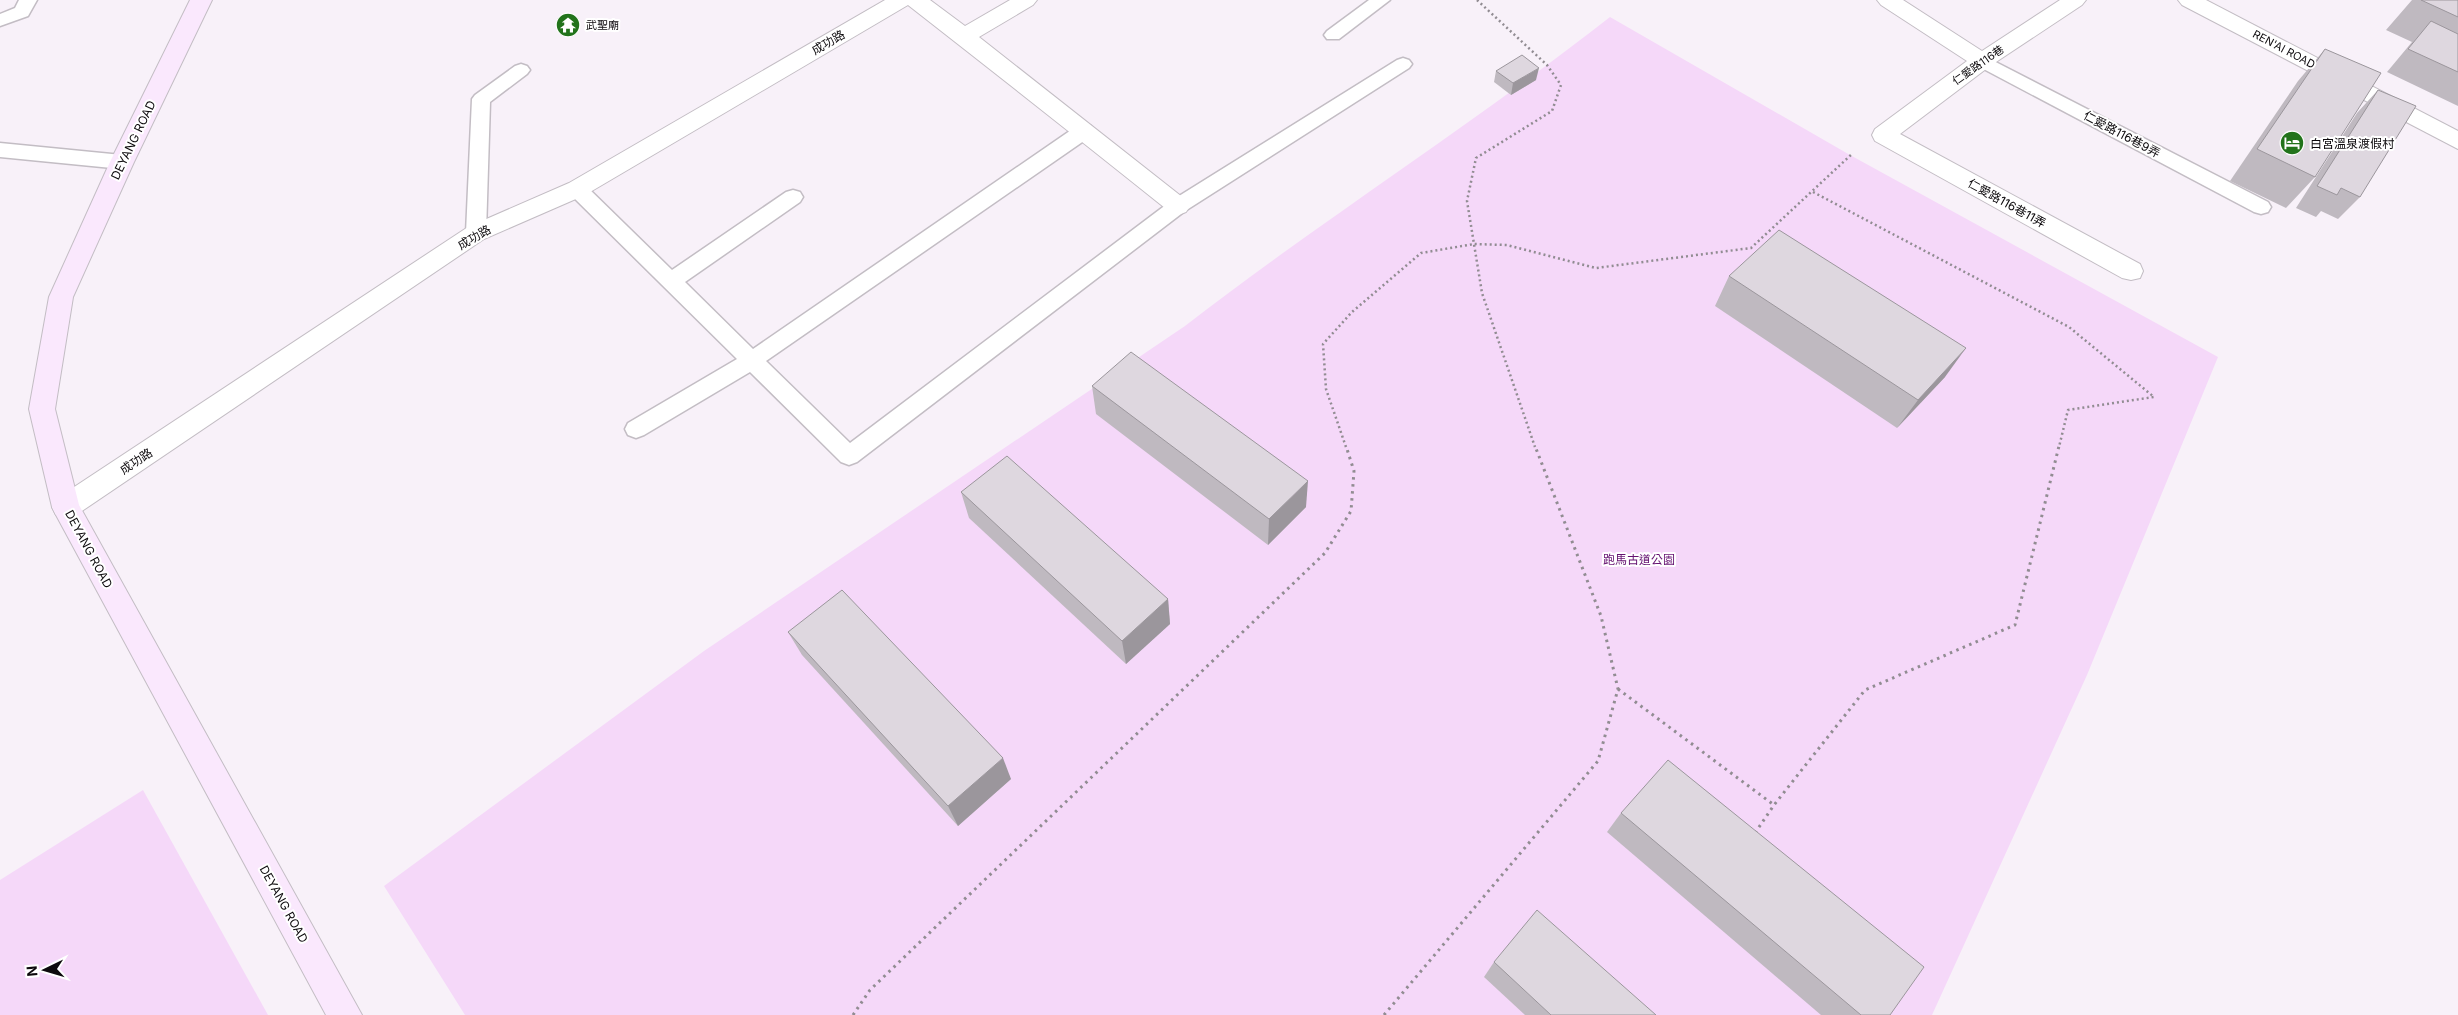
<svg xmlns="http://www.w3.org/2000/svg" width="2458" height="1015" viewBox="0 0 2458 1015" font-family="Inter,'Noto Sans TC',sans-serif">
<rect width="100%" height="100%" fill="#f8f1f9"/>
<g fill="#f5d8f9">
<path d="M1610,17L1850,155L2218,357L2087,675L1932,1015H465L384,886L704,651L1185,326C1323,219 1472,125 1610,17Z"/>
<path d="M143,790L268,1015H0V880Z"/>
</g>
<g fill="none" stroke-linecap="round" stroke-linejoin="round">
<g stroke="#c3bdc4" stroke-width="3">
<g id="lane">
<path d="M19,0H37L28,16L0,26V14L15,8Z"/>
<path d="M1369,0H1390L1339,39H1327L1324,35L1327,31Z"/>
<path d="M1982,55L2268,202L2271,207L2268,212L2261,214L2254,212L1976,65L1973,61L1976,57Z"/>
<path d="M1403,58L1409,60L1412,64L1409,68L1185,211L857,462L849,465L841,462L750,372L644,435L636,438L628,435L625,429L628,423L737,359L570,194L567,189L570,184L577,182L584,184L672,270L786,192L793,190L800,192L803,197L800,202L685,282L753,349L1077,126L1084,125L1091,126L1093,131L1091,136L766,361L850,443L1171,201L1397,60Z"/>
<path d="M521,64L527,66L530,70L527,74L490,102L486,233L483,238L476,240L469,238L466,233L472,99L475,95L515,66Z"/>
<path d="M0,143L122,155L129,157L131,162L129,167L122,169L0,157Z"/>
</g>
</g>
<g stroke="#c3bdc4" stroke-width="2">
<g id="street">
<path d="M885,0H930L965,26L1010,0H1037L1033,5L979,37L1186,200L1190,206L1186,212L1178,215L1170,212C1083,142 995,73 908,5L585,195L484,239L76,515L66,519L56,515L52,507L56,499L468,227L569,183Z"/>
<path d="M1877,0H1903L1982,51L2060,0H2086L2082,5L1990,66L1900,134L2140,264L2143,271L2140,278L2131,280L2122,278L1875,141L1872,135L1875,129L1967,61L1881,5Z"/>
<path d="M2178,0H2206L2458,131V149L2182,5Z"/>
</g>
</g>
<g stroke="#c3bdc4" stroke-width="2">
<path id="secondary" d="M190,0H212L134,162L73,297L55,409L79,505L362,1015H326L56,515L52,507L29,409L49,297L110,162Z"/>
</g>
<g stroke="#918c92" stroke-width="2.5" stroke-dasharray="2 3" stroke-linecap="butt">
<path d="M1477,0L1547,65L1561,85L1552,111L1476,158L1467,201L1474,244L1507,245L1596,268L1751,248L1853,153"/>
<path d="M1813,192L2069,327L2154,397L2068,410L2059,447"/>
<path d="M1346,447L1326,389L1323,344L1352,312L1421,253L1474,244L1482,293L1535,447"/>
</g>
<g stroke="#918c92" stroke-width="3" stroke-dasharray="2.5 4.5" stroke-linecap="butt">
<path d="M1618,689L1774,805"/>
<path d="M1755,833L1774,805L1865,690L2015,625L2059,446"/>
<path d="M853,1015L870,990L1325,553L1351,511L1354,471L1346,446"/>
<path d="M1384,1015L1598,761L1618,689L1601,616L1535,446"/>
</g>
<use href="#lane" fill="#fff" fill-rule="evenodd"/>
<use href="#street" fill="#fff" fill-rule="evenodd"/>
<use href="#secondary" fill="#fae8fd" fill-rule="evenodd"/>
</g>
<g fill="#bfb9c0">
<path d="M2412,0H2458V106L2387,72L2412,42L2386,30Z"/>
<path d="M2325,49L2315,177L2286,208L2230,181L2298,81Z"/>
<path d="M1496,71L1536,80L1511,95L1494,82Z"/>
<path d="M2378,90L2360,197L2338,219L2321,211L2316,217L2296,208L2357,113Z"/>
<path d="M1729,276L1945,377L1897,428L1715,306Z"/>
<path d="M1092,386L1306,507L1268,545L1096,414Z"/>
<path d="M961,492L1168,599L1170,624L1126,664L969,518Z"/>
<path d="M788,632L1011,779L958,826L802,655Z"/>
<path d="M1621,813L1890,1015H1821L1607,832Z"/>
<path d="M1494,962L1656,1015H1525L1484,977Z"/>
</g>
<g fill="#9b969c">
<path d="M1539,68L1536,80L1511,95L1513,83Z"/>
<path d="M1966,348L1945,377L1897,428L1918,400Z"/>
<path d="M1308,481L1306,507L1268,545L1269,519Z"/>
<path d="M1168,599L1170,624L1126,664L1122,641Z"/>
<path d="M1003,758L1011,779L958,826L948,806Z"/>
</g>
<g fill="#ded7df" stroke="#9b969c">
<path d="M2421,0H2458V17Z"/>
<path d="M2431,21L2458,34V72L2408,49Z"/>
<path d="M2325,49L2381,73L2315,177L2257,149Z"/>
<path d="M1522,55L1539,68L1513,83L1496,71Z"/>
<path d="M2378,90L2416,106L2360,197L2341,188L2337,195L2317,186Z"/>
<path d="M1779,230L1966,348L1918,400L1729,276Z"/>
<path d="M1131,352L1308,481L1269,519L1092,386Z"/>
<path d="M1007,456L1168,599L1122,641L961,492Z"/>
<path d="M842,590L1003,758L948,806L788,632Z"/>
<path d="M1668,760L1924,967L1890,1015H1861L1621,813Z"/>
<path d="M1537,910L1656,1015H1551L1494,962Z"/>
</g>
<defs>
<g id="temple-disc" transform="scale(1.25)"><circle r="9.5" fill="#22731b" stroke="#fff"/><path d="M0-6L5-2H3V0L6.5 2.5H4V6H1.5V3h-3V6H-4V2.5H-6.5L-3 0V-2H-5Z" fill="#fff"/></g>
<g id="hotel-disc" transform="scale(1.25)"><circle r="9.5" fill="#22731b" stroke="#fff"/><path d="M-6-4.5h1.5V1H6V5H4.5V3h-9V5H-6ZM-4 0a1.8 1.8 0 1 1 3.6 0ZM.5 0V-2.5h3Q6-2.5 6 0Z" fill="#fff"/></g>
</defs>
<g fill-rule="evenodd">
<use href="#temple-disc" x="568" y="25"/>
<use href="#hotel-disc" x="2292" y="143"/>
</g>
<g text-anchor="middle" dominant-baseline="central" stroke-width="4" stroke-linejoin="round" paint-order="stroke">
<g font-size="11" fill="#0d0a0d" stroke="#fff" text-anchor="start">
<text x="586" y="25">武聖廟</text>
</g>
<g font-size="11" fill="#0d0a0d" stroke="#fff">
<text transform="translate(2284 49) rotate(28)">REN'AI ROAD</text>
<text transform="translate(1978 65) rotate(-35)">仁愛路116巷</text>
</g>
<g font-size="12" fill="#0d0a0d" stroke="#fff">
<text transform="translate(828 42) rotate(-30)">成功路</text>
<text transform="translate(2122 134) rotate(28)">仁愛路116巷9弄</text>
<text transform="translate(133 140) rotate(-64)">DEYANG ROAD</text>
<text transform="translate(2007 203) rotate(29)">仁愛路116巷11弄</text>
<text transform="translate(474 237) rotate(-30)">成功路</text>
<text transform="translate(136 461) rotate(-34)">成功路</text>
<text transform="translate(89 549) rotate(62)">DEYANG ROAD</text>
<text transform="translate(284 904) rotate(61)">DEYANG ROAD</text>
</g>
<g font-size="12" fill="#0d0a0d" stroke="#fff" text-anchor="start">
<text x="2310" y="143">白宮溫泉渡假村</text>
</g>
<g font-size="12" fill="#651271" stroke="#fff">
<text x="1639" y="559">跑馬古道公園</text>
</g>
</g>
<g transform="translate(45 970) rotate(265)" stroke="#ffffff" stroke-width="4" paint-order="stroke">
<path d="M0-4L9 19L0 12L-9 19Z" fill="#0d0a0d"/>
<text y="-8" font-size="14" font-weight="bold" text-anchor="middle" fill="#0d0a0d">N</text>
</g>
</svg>
